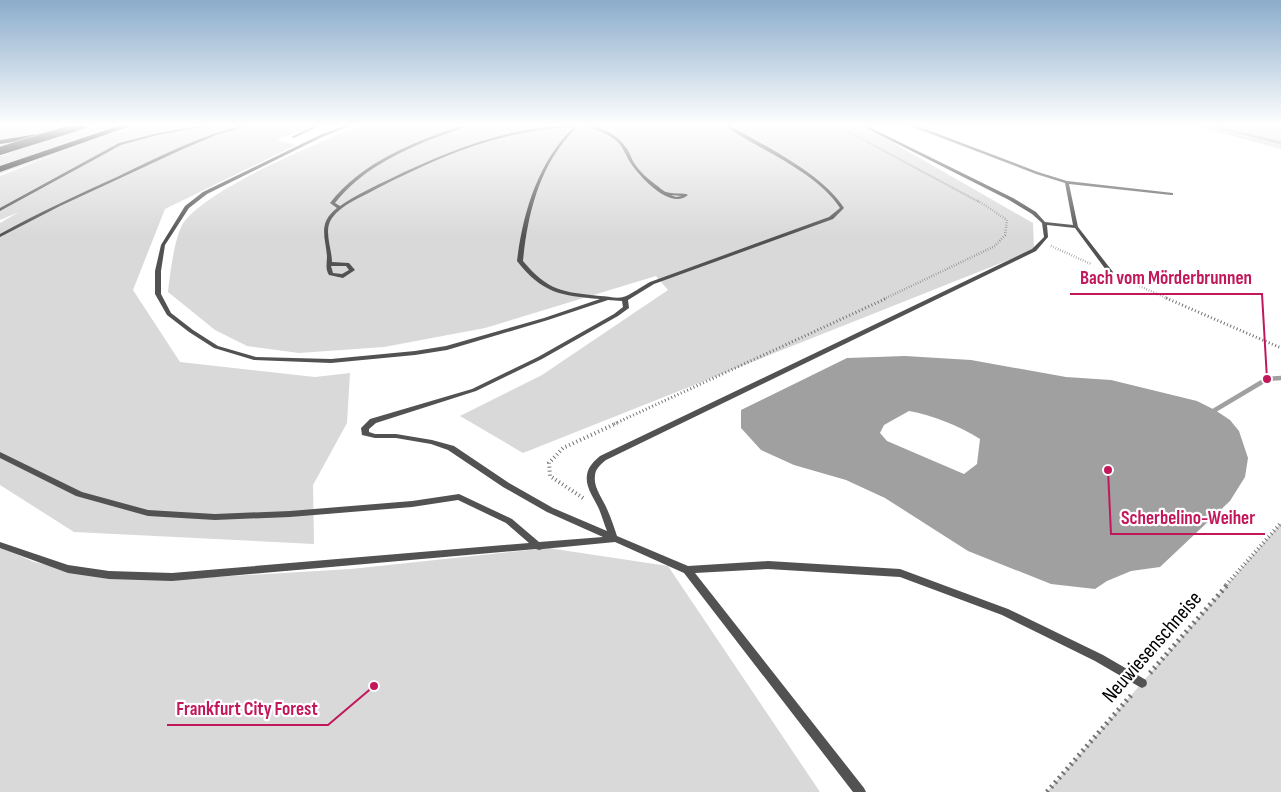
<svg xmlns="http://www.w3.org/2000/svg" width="1281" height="792" viewBox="0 0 1281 792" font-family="'Sofia Sans Condensed',sans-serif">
<rect width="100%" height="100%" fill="#fff"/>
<g fill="#d9d9d9">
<path d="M7,125H74L47,133L0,140V127Z"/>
<path d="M110,125H125L65,142L0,166V156L72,132Z"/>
<path d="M141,125H316L277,140L296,145L165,209L133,290L180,362L315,377L350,373L347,423L313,485L314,544L74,532L0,485V223L19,212L0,220V176L78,145Z"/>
<path d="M363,125H853L876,133L1033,223L1034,250L523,453L460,416L542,375L668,290L656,276L485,328L384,347L299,353L247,346L215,330L168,292C170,274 174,241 182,225C203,190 323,140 363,125Z"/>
<path d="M1195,125H1281V147Z"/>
<path d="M1281,523V792H1047Z"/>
<path d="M0,547L34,562L89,574L163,580L351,569L548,548L668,566L820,792H0Z"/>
</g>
<path fill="#a0a0a0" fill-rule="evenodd" d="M905,356L971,360L1066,377L1111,380L1197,401L1215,410L1230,420L1239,431L1248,458L1245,477L1230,501L1160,567L1131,571L1107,581L1095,589L1051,584L968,551L885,498L846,480L794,465L761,450L741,428V410L847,358ZM909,411C932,415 960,426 980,439L977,464L964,474L887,441L880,433L884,425Z"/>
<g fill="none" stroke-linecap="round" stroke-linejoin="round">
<path stroke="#a0a0a0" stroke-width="2.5" d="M1209,125L1281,143"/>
<path stroke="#a0a0a0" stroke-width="4.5" d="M1215,410L1267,379L1281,378"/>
<g stroke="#dbdbdb" stroke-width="3">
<g id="highway">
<path d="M121,125H133L0,172V166Z"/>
<path d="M50,132H53V136L0,144V140Z"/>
</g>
</g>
<g stroke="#747474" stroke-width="2" stroke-dasharray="0.5 1" stroke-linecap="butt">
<path d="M836,125L979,202"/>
<path d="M1196,125L1281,148"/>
</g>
<g stroke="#747474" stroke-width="2.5" stroke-dasharray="0.5 2" stroke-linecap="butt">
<path d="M1051,246L1091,264"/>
<path d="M1119,277L1169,299"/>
<path d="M884,299L995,246L1005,235L1007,220L977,200"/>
</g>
<g stroke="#747474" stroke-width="3" stroke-dasharray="1 2.5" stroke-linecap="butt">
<path d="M1166,298L1281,348"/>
<path d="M614,424L887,298"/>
</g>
<g stroke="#747474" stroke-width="4" stroke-dasharray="1 3" stroke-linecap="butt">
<path d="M583,498L550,476L549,463L563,448L617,423"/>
<path d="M1226,585L1281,523"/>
</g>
<g stroke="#747474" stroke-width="5" stroke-dasharray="2 4" stroke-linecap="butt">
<path d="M1150,673L1228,584"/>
<path d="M1047,792L1133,693"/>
</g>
<g fill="#525252" fill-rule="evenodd">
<path d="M204,125H213L158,135L121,145L0,211V208L119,143L158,133Z"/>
<path d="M244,125H251L216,135L183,149L60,206L0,237V234C38,213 77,195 117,177C158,157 199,136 244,125Z"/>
<path d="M316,125H321L294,138L291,137Z"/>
<path d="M347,125H353L322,137L207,194L189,208L165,245L161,271V294L171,313L193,330L218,346L256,357L331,359L415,351L446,346L544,318L600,299C561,296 542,293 517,261C523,212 538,162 574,127C555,128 536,130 517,134C468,144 421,166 376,189C362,197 342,204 332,218C323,230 332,249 332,262L349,263L355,270L343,278L329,275C325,269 327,263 327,256C325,235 318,223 337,208L330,203C362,162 415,141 464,125H470C458,130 445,134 434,138C397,153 360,171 335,203L340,206C356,195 373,187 390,179C449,150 513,125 580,125C575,130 570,134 566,139C538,172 527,218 523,261C548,291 562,292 600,296C607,296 617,299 623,297C629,296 644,285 650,282L829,217L840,208C816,171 759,150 724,125H729C764,146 822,173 844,208L833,219L654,284L628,300L629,308L618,316L542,359L476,391L376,423L369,429V432L375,434H396L432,440L454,446L509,483L553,508L607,531C604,524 602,516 599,509C594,498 585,487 587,475C588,467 594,461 600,456L1032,249L1044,237L1042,223L1032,214L1009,200L860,125H865L1013,198L1036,212L1045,222L1073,225L1065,183L1036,174L913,127L898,125H915L1038,172L1067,181L1173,193V195H1171L1069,184L1078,227L1113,272V274H1109L1075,228L1047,225L1048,237L1036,251L606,460C601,464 595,469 595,476C593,487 603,499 607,509C611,518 614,527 617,536L688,566L768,561L900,569L1008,609L1103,655L1146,680L1147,683L1146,686L1142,688L1138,686L1095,661L1002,615L900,577L768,569L695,573L864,788L866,792H853L684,573L615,542L543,549L539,550L536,549L172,581L109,579L68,573L0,548V542L68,565L109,571L172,573L529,543L506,523L458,500L412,507L290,517L215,520L148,516L76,496L0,458V452L82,492L148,510L215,514L290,511L412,501L459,494L512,519L539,542L603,537L547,512L503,487L448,450L431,444L396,438H375L362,435L361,428L370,419L472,389L538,357L614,314L623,307L622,301L608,300L548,320L447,350L415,355L331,363L254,360L214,348L189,332L167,315L155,294V271L161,245L185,206L203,192L320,135ZM331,266H346L349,270L342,274L333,273Z"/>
<path d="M583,125C600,125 618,135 627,149C630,153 631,158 634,163C640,172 648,179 656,185C659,187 663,191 666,192C672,194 680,193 686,194L688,195C671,210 642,179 632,165C627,158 624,149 618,142C608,133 596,130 583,125ZM671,195L682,196L676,197Z"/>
</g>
<use href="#highway" fill="#000" fill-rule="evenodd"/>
<g stroke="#dbdbdb" stroke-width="9" stroke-linecap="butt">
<path id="highway-bridge" d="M0,151L83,125"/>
</g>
<use href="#highway-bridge" stroke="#000" stroke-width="8"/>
</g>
<linearGradient id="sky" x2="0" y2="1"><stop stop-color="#8baccb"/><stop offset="0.53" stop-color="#fff"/><stop offset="1" stop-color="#fff" stop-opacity="0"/></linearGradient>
<rect width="1281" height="236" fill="url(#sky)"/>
<g text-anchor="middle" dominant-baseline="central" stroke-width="4.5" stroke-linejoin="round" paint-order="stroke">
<g font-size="21" fill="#000" stroke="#fff">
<text transform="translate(1152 647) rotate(-49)">Neuwiesenschneise</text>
</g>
</g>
<path fill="none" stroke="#c2185b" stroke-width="2" d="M1267 379L1262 294H1070M1108 470L1111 534H1265M374 686L328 725H167"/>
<g fill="#c2185b" stroke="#fff" stroke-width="2">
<circle cx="1267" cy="379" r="5"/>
<circle cx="1108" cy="470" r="5"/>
<circle cx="374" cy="686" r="5"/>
</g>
<g font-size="19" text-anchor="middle" font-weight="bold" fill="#c2185b" stroke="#fff" stroke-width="4.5" stroke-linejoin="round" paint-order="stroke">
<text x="1166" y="284">Bach vom Mörderbrunnen</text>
<text x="1188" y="524">Scherbelino-Weiher</text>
<text x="247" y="715">Frankfurt City Forest</text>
</g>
</svg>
